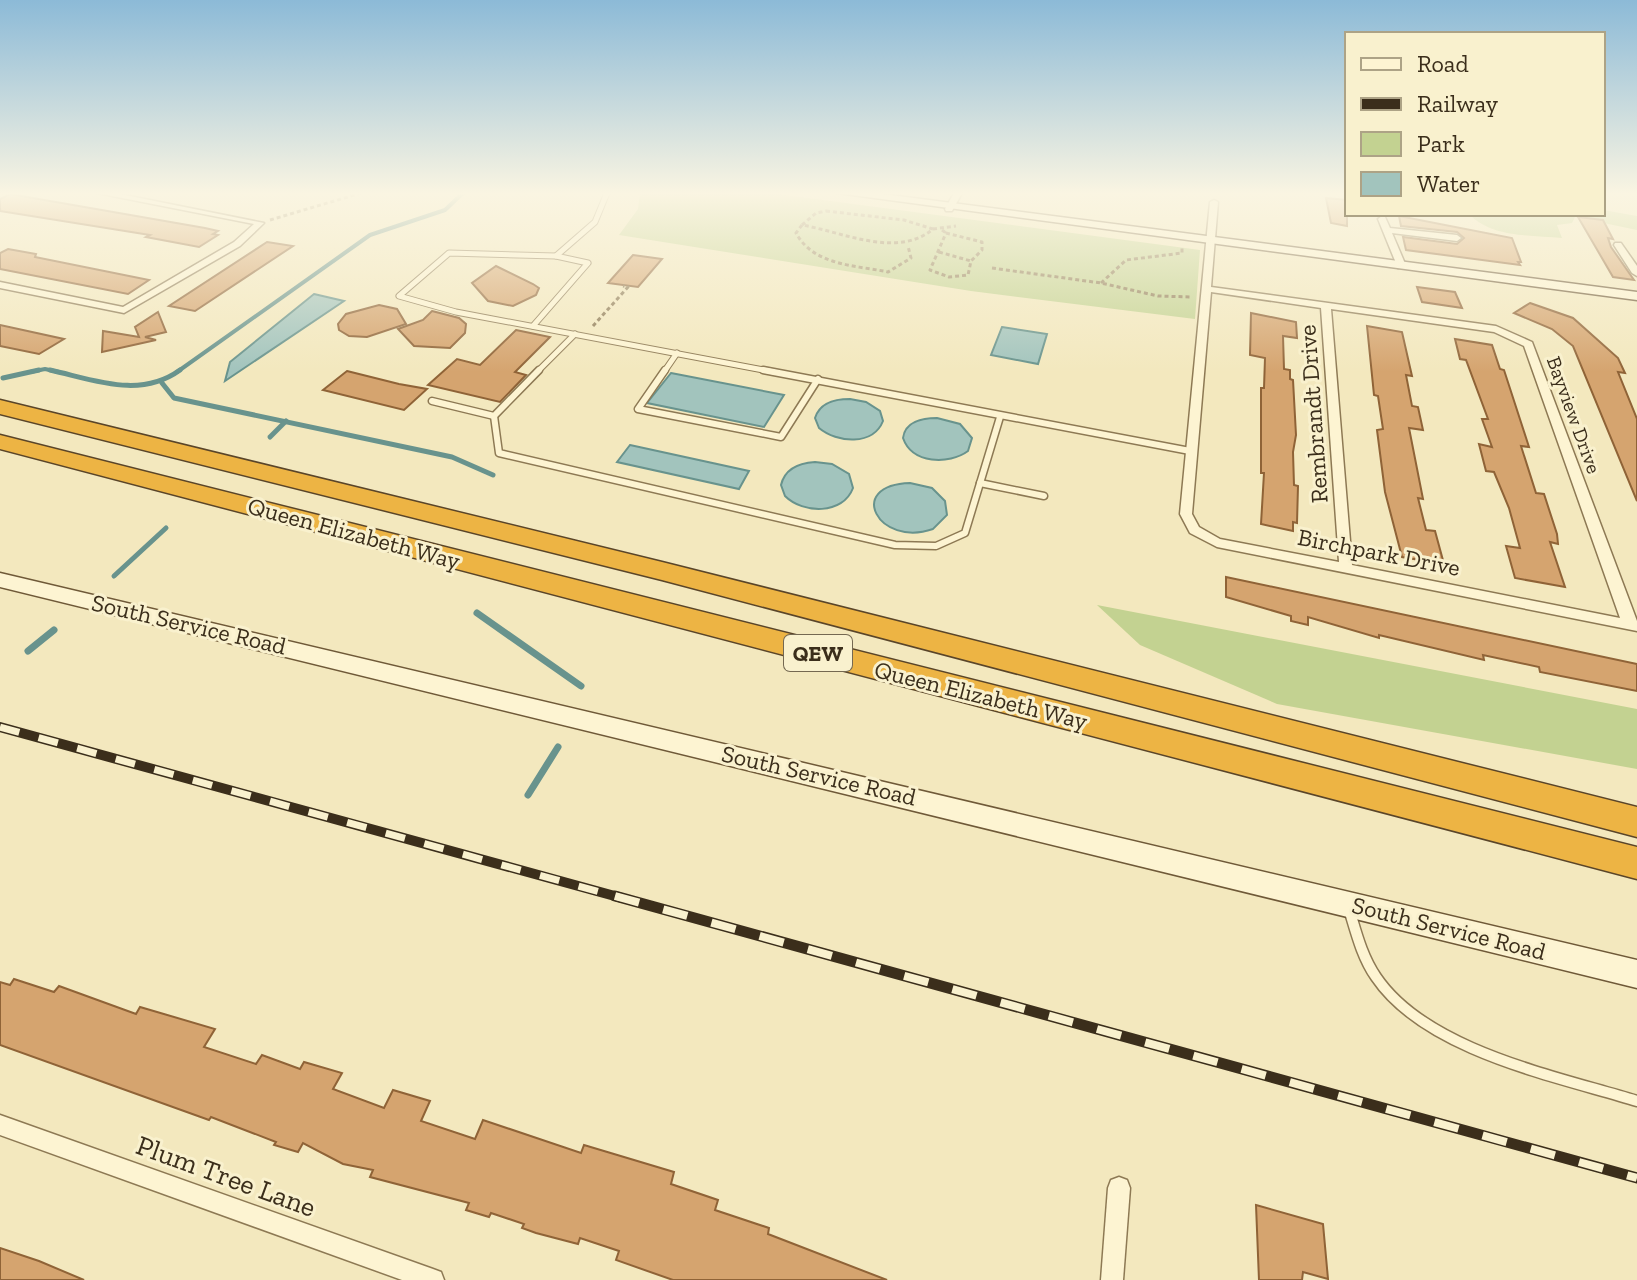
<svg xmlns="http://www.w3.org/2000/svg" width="1637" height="1280" viewBox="0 0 1637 1280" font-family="'Zilla Slab',serif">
<rect width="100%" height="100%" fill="#f3e8be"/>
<g fill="#c3d291">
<path d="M640,193H770L1200,250L1195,319L971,291L619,235L638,209Z"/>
<path d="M1603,210L1637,216V230L1575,217L1572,223L1557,225L1562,238C1531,235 1492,238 1469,214H1603Z"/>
<path d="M1097,605L1637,709V769L1277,704L1140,645Z"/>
</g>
<g fill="#a2c4bd" stroke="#68938d" stroke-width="2">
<path d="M314,294L344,301L225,381L230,362Z"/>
<path d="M1002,327L1047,334L1038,364L991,355Z"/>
<path d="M671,373L784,395L764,427L647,403Z"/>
<path d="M850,399L866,402L880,411L883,421C873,446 837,443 819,428L815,418C820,402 835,399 850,399Z"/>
<path d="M937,418L960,424L972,438L968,451C949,465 912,464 903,438C905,422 922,418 937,418Z"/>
<path d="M630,445L749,471L739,489L617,462Z"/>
<path d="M815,462L832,464L849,474L853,488C843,515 803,514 785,496L781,485C785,468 799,463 815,462Z"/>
<path d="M910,483L932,488L945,501L947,515L933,529C878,548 845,485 910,483Z"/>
</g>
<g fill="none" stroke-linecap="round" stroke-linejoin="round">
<g stroke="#68938d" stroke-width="4">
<path d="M30,372L45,369L59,372"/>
<path d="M177,372L370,235L445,210L463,193"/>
</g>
<g stroke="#68938d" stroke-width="5">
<path d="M50,370C95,380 140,399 180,370"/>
<path d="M3,378L39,370"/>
<path d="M162,383L174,398L452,457L493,475"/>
<path d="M270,437L286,421"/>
<path d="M114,576L166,528"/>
</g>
<g stroke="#68938d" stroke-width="7">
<path d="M477,613L581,686"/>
<path d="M28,651L54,630"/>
<path d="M528,795L558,747"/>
</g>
</g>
<g fill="#d5a46f" stroke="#8f6337" stroke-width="2">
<path d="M10,194L205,228L218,231L213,234L218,235L199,247L146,237L150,235L0,211V199Z"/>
<path d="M1326,198L1347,200V226L1331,223Z"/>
<path d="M1399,216L1512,238L1521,262H1518L1520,265L1406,250L1403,237L1457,244L1464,238L1457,232L1401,226Z"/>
<path d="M1578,217L1603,220L1613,239L1608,238L1611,247L1634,280L1613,277Z"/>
<path d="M267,242L293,246L195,311L169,306Z"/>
<path d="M8,249L36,254L35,257L149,280L128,294L0,269V253Z"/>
<path d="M633,255L662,259L638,287L608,283Z"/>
<path d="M496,266L533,284L539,288L536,295L513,306L488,301L472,283Z"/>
<path d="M1417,287L1455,292L1462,308L1422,302Z"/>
<path d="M1530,303L1573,318L1618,358L1625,373L1618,372L1637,419V501L1573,346L1552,329L1514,313Z"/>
<path d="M379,305L397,309L406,324L367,337L349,336L339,330L338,324L346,314Z"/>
<path d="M432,311L459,318L466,324L465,333L450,348L414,346L398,329L423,320Z"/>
<path d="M158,312L166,332L145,337L156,340L102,352L103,331L139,337L135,327Z"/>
<path d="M1251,313L1296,322L1297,338L1283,336L1284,369L1290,370V379L1293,380L1296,435L1293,452L1294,485L1298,486L1297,523L1293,522V531L1261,524L1264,473H1261V388H1264L1265,358L1250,355Z"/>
<path d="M0,325L64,339L39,354L0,346Z"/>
<path d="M1367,326L1402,332L1412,376L1406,375L1412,406L1418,407L1423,430L1409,428L1423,499L1418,498L1426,530L1435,531L1444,564L1402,557L1385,492L1377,430L1383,429L1378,396L1374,395Z"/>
<path d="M516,330L550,337L515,372L526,375L500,402L428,385L457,359L480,365Z"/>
<path d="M1455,339L1492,345L1500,369L1504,370L1529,447L1521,446L1536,493L1544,494L1557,534L1558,544L1550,542L1565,587L1515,578L1506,546L1520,548L1509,508L1494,472L1486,471L1479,444L1492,447L1482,419H1488L1466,360L1460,359Z"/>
<path d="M347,371L399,384L427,389L404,410L323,390Z"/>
<path d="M1226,577L1637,664V691L1540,672L1539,667L1483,655L1484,660L1379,635V638L1308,617V625L1291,621V616L1226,597Z"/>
<path d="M14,979L54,992L59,986L136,1014L140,1007L215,1029L204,1047L256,1064L262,1055L300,1069L304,1062L342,1073L333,1089L384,1108L393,1090L430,1101L421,1121L475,1139L483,1120L581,1153L584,1145L674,1172L671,1184L718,1200L715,1210L769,1228L768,1234L887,1280H673L616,1260L619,1251L580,1238L578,1244L536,1233L522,1228L524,1224L491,1213L489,1217L466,1210L469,1203L370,1177L373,1170L343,1164L303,1143L298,1152L274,1145L276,1142L211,1117L209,1120L0,1045V982L10,985Z"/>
<path d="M1256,1205L1323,1224L1328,1279L1303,1272L1302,1280H1259Z"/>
<path d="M0,1248L39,1261L84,1280H0Z"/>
</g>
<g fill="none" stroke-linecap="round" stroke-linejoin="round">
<g stroke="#8d7954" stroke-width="7">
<g id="lane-far2">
<path d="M556,256L449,253L399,296L456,312L774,372"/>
<path d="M533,326L588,263L556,256L595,222L607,193"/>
<path d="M537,372L575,334"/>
<path d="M664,372L677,353"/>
</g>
</g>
<g stroke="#8d7954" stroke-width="9">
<g id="lane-far1">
<path d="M665,370L638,409L781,437L818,379"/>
<path d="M763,370L1190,451"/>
<path d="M432,401L494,416L539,370"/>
<path d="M494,416L499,453L895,545L936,546L965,533L1000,417"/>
<path d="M980,483L1044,496"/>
</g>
</g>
<g stroke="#8d7954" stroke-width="13">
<path id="lane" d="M1349,909C1356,932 1362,957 1376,977C1426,1051 1556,1076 1637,1101"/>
</g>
<g stroke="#8d7954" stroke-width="3">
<g id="street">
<path d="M97,193H115L264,223L240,246L124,313L0,288V282L123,307L234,242L254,224Z"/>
<path d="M954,193H962L952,211H946L945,209Z"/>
<path d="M1214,200L1218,202L1211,287L1496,326L1532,342L1637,621V631L1217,547L1190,533L1180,514L1210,202ZM1211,292L1321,308L1339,562L1220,539L1199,527L1192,514ZM1331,309L1494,332L1524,346L1620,618L1352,565Z"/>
<path d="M1382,216L1385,217L1390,228L1457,235L1461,238L1457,241L1392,233L1406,266L1398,268L1378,219Z"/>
<path d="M1615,243H1621L1637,266V276L1632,273L1614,245Z"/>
<path d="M0,1115L433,1269L441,1272L444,1280H402L0,1135Z"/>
<path d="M1119,1177L1127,1180L1130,1188L1123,1280H1101L1108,1188L1111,1180Z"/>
</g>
</g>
<g stroke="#6f5938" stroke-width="3">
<g id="secondary">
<path d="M837,193H875L1637,292V300Z"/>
<path d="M0,573L1637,960V988L0,587Z"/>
</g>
</g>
<g stroke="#5a4529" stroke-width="3">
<g id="highway">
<path d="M0,400L662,562L1637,807V837L662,580L0,414Z"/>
<path d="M0,435L1637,847V879L0,449Z"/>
</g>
</g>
<g stroke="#8d7954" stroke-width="3" stroke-dasharray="4 3" stroke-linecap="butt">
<path d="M826,211L904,220L933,229C897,259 843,232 802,225L816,213Z"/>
<path d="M270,220L361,193"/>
<path d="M802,225L796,233C814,266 855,265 888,272L911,258L908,246"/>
<path d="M933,229L956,226"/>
<path d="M942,230L946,233"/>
<path d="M946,233L982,242V250L971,261L968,275L949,277L930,270Z"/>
<path d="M939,252L971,261"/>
<path d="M992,268L1101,283L1158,296L1191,297"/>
<path d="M1101,283L1126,260L1182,253V247"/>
<path d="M593,326L628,287L623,286"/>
</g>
<use href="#lane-far2" stroke="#fdf4d2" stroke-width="5"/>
<use href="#lane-far1" stroke="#fdf4d2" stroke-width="6"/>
<use href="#lane" stroke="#fdf4d2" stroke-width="10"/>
<use href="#street" fill="#fdf4d2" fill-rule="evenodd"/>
<use href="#secondary" fill="#fdf4d2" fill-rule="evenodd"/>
<use href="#highway" fill="#edb444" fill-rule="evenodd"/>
<g stroke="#3b2e1b" stroke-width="10">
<path id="rail-far1" d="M0,727L622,898"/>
</g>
<g stroke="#3b2e1b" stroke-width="11">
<path id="rail" d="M615,896L1637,1178"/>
</g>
<use href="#rail-far1" stroke="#f9f1ce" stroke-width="7" stroke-dasharray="20" stroke-linecap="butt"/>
<use href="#rail" stroke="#f9f1ce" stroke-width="8" stroke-dasharray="25" stroke-linecap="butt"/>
</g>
<linearGradient id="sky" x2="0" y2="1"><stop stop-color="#8cbad7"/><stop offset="0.52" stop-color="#faf5e2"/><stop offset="1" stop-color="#faf5e2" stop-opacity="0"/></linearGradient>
<rect width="1637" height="372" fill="url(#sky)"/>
<g text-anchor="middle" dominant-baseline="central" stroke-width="6" stroke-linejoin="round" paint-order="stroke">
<g font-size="20" fill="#3b2e1b" stroke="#f9f1ce">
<text transform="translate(1574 415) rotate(70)">Bayview Drive</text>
</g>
<rect fill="#f9f1ce" stroke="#746851" stroke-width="2" x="784" y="635" width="68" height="36" rx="6"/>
<g font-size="22" font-weight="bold" fill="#3b2e1b">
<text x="818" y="653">QEW</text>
</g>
<g font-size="24" fill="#3b2e1b" stroke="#f9f1ce">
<text transform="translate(1313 414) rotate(-94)">Rembrandt Drive</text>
<text transform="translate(354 533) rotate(15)">Queen Elizabeth Way</text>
<text transform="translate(1379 552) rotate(11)">Birchpark Drive</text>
<text transform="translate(189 624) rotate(13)">South Service Road</text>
<text transform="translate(981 695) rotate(14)">Queen Elizabeth Way</text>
<text transform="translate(819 775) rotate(13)">South Service Road</text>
<text transform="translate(1449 928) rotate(14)">South Service Road</text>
</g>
<g font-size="28" fill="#3b2e1b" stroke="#f9f1ce">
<text transform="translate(226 1176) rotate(20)">Plum Tree Lane</text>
</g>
</g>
<rect x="1345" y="32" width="260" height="184" fill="#f9f1ce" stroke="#ada386" stroke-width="2"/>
<rect x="1361" y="58" width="40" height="12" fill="#fdf4d2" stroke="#ada386" stroke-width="2"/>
<text x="1417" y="72" font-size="24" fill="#3b2e1b">Road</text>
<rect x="1361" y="98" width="40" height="12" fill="#3b2e1b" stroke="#ada386" stroke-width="2"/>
<text x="1417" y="112" font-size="24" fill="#3b2e1b">Railway</text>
<rect x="1361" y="132" width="40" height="24" fill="#c3d291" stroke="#ada386" stroke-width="2"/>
<text x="1417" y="152" font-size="24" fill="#3b2e1b">Park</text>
<rect x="1361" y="172" width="40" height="24" fill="#a2c4bd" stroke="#ada386" stroke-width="2"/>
<text x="1417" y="192" font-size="24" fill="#3b2e1b">Water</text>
</svg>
